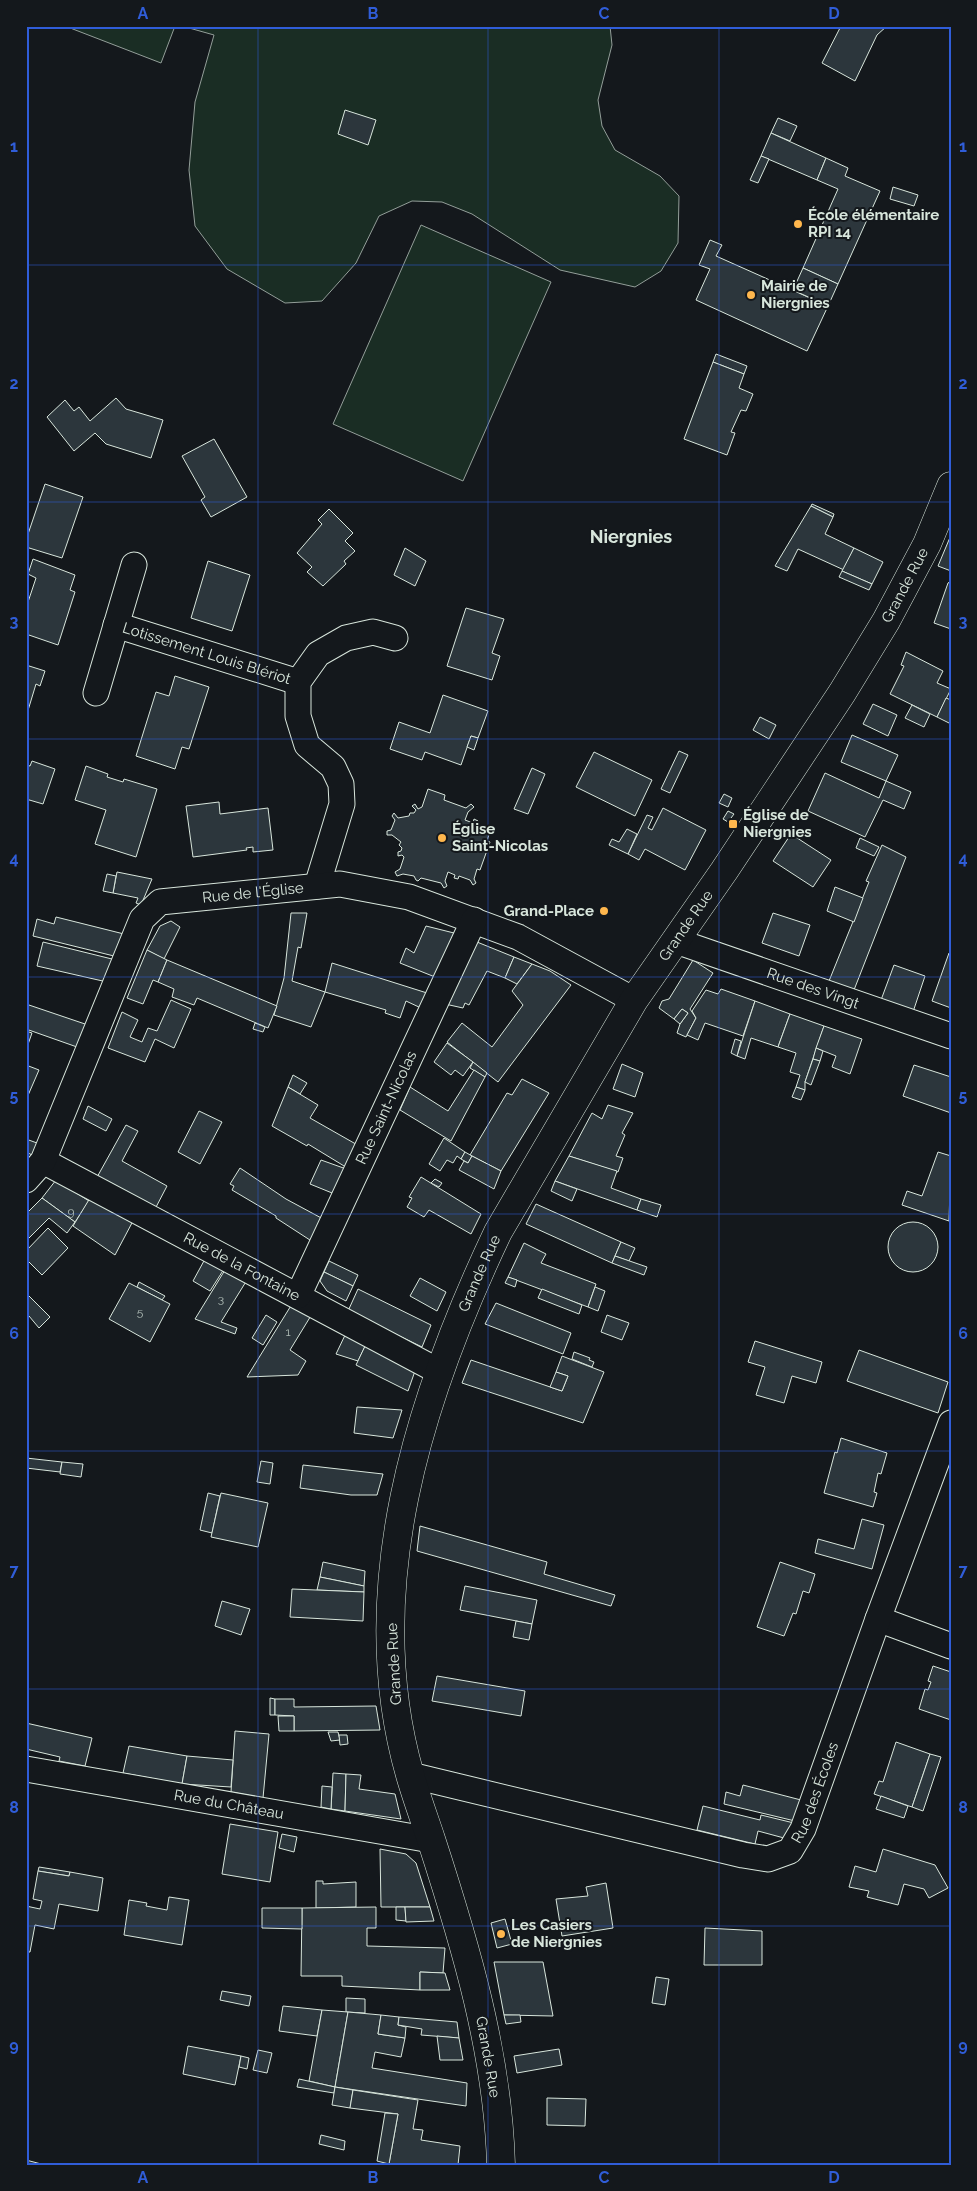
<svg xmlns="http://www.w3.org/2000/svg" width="977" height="2191" viewBox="0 0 977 2191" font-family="Raleway,sans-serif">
<rect width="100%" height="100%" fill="#14181c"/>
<g fill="#1a2d24" stroke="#939e99">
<path d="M65,26H175L161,63Z"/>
<path d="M182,26H610L612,45L598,100L602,126L615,150L660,176L679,196L678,243L661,271L635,287L560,270L472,214L442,202L412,201L379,216L356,263L322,301L285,303L227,269L195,226L189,170L195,102L214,35Z"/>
<path d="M421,225L551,282L463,481L333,424Z"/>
</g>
<g fill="#2c363c" stroke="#d8e6dc">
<path d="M841,26H887L877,35L855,81L822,63Z"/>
<path d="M345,110L376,120L368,145L338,134Z"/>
<path d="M778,118L797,126L790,141L771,133Z"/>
<path d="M771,133L826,158L817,180L761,156Z"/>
<path d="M761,156L769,159L758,183L750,180Z"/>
<path d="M826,158L848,168L845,176L880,191L838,284L803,268L838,189L817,180Z"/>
<path d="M893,187L918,195L914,206L890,199Z"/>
<path d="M710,240L722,245L716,256L828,306L807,351L696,300L710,269L699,265Z"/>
<path d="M803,268L838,284L828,306L793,290Z"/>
<path d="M716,354L747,366L744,374L713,362Z"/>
<path d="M713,362L744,374L739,388L753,394L746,411L741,410L731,432L735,433L727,455L684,439Z"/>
<path d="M116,398L126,409L163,420L151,458L106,444L95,433L74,451L47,417L65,400L74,411L79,407L90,421Z"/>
<path d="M214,439L247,497L211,517L201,500L205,497L182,456Z"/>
<path d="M45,484L83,497L62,558L26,547V540Z"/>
<path d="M812,504L834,514L833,517L811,506Z"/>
<path d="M811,506L833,517L825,534L854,548L844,570L798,549L787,571L775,566Z"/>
<path d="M329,509L353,533L345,541L355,551L344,561L346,564L323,586L307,572L312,567L297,553L322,524L318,520Z"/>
<path d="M951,535V571L938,566Z"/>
<path d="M405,548L426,561L415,586L394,575Z"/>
<path d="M854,548L883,562L872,584L842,571Z"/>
<path d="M33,559L75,575L70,590L75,592L58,645L26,634V608L36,578L28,574Z"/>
<path d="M208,561L250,575L232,631L191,618Z"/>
<path d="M842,571L872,584L869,590L839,577Z"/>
<path d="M951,581V629L934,623L948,583Z"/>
<path d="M466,608L504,619L492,653L500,656L492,680L447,666Z"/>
<path d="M906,652L943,671L937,683L951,689L937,717L890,694L904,666L901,665Z"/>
<path d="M26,665L45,671L40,686L36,684L26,717Z"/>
<path d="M175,676L209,687L189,749L182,747L175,769L136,756L156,692L169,696Z"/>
<path d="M443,695L488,711L478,738L471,736L461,765L425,752L422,760L390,749L399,722L430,733Z"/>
<path d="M946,698L951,700V724L937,717Z"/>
<path d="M873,704L897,715L888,736L863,724Z"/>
<path d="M912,705L930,714L924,727L905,718Z"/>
<path d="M760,717L776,725L769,739L753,730Z"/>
<path d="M852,735L898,755L886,781L841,762Z"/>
<path d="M471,736L478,738L474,750L467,747Z"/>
<path d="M679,751L688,755L670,793L661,789Z"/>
<path d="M594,752L652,780L635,816L576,787Z"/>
<path d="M32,761L55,769L43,804L26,799V765L30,766Z"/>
<path d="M86,766L108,774L107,777L123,782L124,779L157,789L136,857L95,844L106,810L75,800Z"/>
<path d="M532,768L545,774L528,814L514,809Z"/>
<path d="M825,773L879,798L886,781L911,792L904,809L883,800L865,837L808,811Z"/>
<path d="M428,789L445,795L444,800L466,808L471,804L474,807L468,812L465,820L473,823L474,819L478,821L476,824L487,828L494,826L495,829L490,831L487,841L490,842L480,870L477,869L474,879L476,883L473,885L470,880L459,876L458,879L454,878L455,875L448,872L445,881L447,886L444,888L441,883L421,878L418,881L416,880L414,876L403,874L397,876L395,872L400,869L404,857L402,855L398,856V852L401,851L402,848L399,845L401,842L392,835H387V831L391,830L395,820L392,816L394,813L398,818L409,816L410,813H414L416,810L412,806L415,804L418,809L422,807Z"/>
<path d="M724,794L732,798L728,807L719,803Z"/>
<path d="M219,802L220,814L268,808L273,850L253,852V847L246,848L247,850L193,857L186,806Z"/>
<path d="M663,808L706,830L685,870L645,849L639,860L628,854L647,815L653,817L648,828L652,830Z"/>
<path d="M728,811L734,814L728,822L723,819Z"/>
<path d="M627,829L637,834L628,854L609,845L612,839L619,842Z"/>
<path d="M791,834L831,860L813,887L773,861Z"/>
<path d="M860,838L879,847L874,856L856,848Z"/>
<path d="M882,845L906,857L854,990L829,981L869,882L866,881Z"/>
<path d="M117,872L152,879L141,905L136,903L138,898L113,893Z"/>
<path d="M107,874L116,876L113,893L103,891Z"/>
<path d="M835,887L863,898L854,922L827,911Z"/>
<path d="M291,913H307L301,948L298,947L292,981L325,992L311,1027L274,1015L284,978Z"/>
<path d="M773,913L810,925L799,956L762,943Z"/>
<path d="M56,917L124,934L118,957L33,936L37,919L54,924Z"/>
<path d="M171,921L180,927L164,959L147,950L160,926Z"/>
<path d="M426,926L454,933L435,977L400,963L406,948L414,953Z"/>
<path d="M43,942L116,960L107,982L37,966Z"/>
<path d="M477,942L514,957L505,978L487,971L469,1005L465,1003L463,1008L445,1004Z"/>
<path d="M147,950L167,960L158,982L153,980L143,1004L127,998Z"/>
<path d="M949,953L951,954V1008L932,1001Z"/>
<path d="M514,957L532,964L517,984L505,978Z"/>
<path d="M167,960L277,1006L268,1028L197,998L194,1005L172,997L174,989L158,982Z"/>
<path d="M693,960L713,973L690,1009L696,1018L686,1037L677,1033L680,1024L688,1013L682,1009L674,1019L659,1008L662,1001L669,999Z"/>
<path d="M332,963L427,993L421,1008L406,1001L400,1018L385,1013L386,1010L325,992Z"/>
<path d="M532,964L550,971L571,985L498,1082L447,1042L462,1023L492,1047L523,1005L512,991Z"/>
<path d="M894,965L925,976L913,1012L881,1000Z"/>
<path d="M721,989L755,1001L743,1036L705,1023L698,1040L687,1035L696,1018L692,1011L706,990L718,994Z"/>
<path d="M171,1000L191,1009L174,1048L155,1039L145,1062L108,1048L122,1012L138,1020L130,1037L142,1042L148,1028L157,1031Z"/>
<path d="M755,1001L790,1014L778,1047L751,1038L745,1059L737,1056Z"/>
<path d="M26,1004L88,1025L77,1047L26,1029Z"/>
<path d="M682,1009L688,1013L680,1024L674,1019Z"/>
<path d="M790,1014L824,1026L805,1082V1090L796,1087L800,1075L790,1072L796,1053L778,1047Z"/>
<path d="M255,1023L265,1027L263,1032L253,1029Z"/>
<path d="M824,1026L862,1039L850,1074L832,1067L836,1056L816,1048Z"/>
<path d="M26,1031L32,1033L26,1050Z"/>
<path d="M735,1039L741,1041L737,1056L731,1053Z"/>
<path d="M447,1043L473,1062L463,1076L455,1070L451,1075L434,1062Z"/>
<path d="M816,1048L823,1051L820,1061L813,1059Z"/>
<path d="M813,1059L820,1061L811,1085L805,1082Z"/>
<path d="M473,1062L487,1073L485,1077L470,1068Z"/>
<path d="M622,1064L643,1073L635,1097L613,1089Z"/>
<path d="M26,1065L39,1070L26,1100Z"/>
<path d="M914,1065L951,1077V1113L903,1096Z"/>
<path d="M474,1070L485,1077L451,1141L400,1110L410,1087L448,1111Z"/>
<path d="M293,1075L307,1083L300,1094L288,1087Z"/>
<path d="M522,1079L549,1093L501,1171L470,1155L507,1093L512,1095Z"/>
<path d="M288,1087L318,1105L310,1118L361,1147L349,1169L308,1144L307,1146L272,1126Z"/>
<path d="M796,1087L805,1090L801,1100L792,1097Z"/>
<path d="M608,1105L633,1113L622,1133L625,1135L616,1156L623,1158L618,1172L569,1156L592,1113L602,1119Z"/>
<path d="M88,1106L112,1119L106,1131L83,1119Z"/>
<path d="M199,1111L222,1122L200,1164L178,1152Z"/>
<path d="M126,1125L138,1131L122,1161L167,1186L154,1211L96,1179Z"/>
<path d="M444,1138L465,1152L461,1159L457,1156L453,1163L447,1160L440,1171L429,1164Z"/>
<path d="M26,1139L37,1143L32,1155L26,1152Z"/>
<path d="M465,1152L472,1156L468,1163L461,1159Z"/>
<path d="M938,1152L951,1156L949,1221L902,1205L907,1191L922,1196Z"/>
<path d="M472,1156L501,1171L494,1189L459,1170L464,1161L468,1163Z"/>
<path d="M569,1156L617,1171L611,1188L641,1199L637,1210L555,1181Z"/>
<path d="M321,1160L349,1170L337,1195L310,1184Z"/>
<path d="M240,1168L286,1199L325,1220L313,1242L276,1218V1216L232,1190L234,1186L230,1184Z"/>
<path d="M421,1177L481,1214L471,1234L429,1210L424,1217L407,1207L412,1198L409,1197Z"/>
<path d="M435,1179L442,1183L439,1187L431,1183Z"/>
<path d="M56,1180L89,1201L75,1222L42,1198Z"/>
<path d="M555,1181L577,1189L572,1201L551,1191Z"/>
<path d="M42,1198L75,1222L67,1233L49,1218L26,1241V1214Z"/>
<path d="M90,1198L133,1221L115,1255L73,1226Z"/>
<path d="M641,1199L661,1205L657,1217L637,1210Z"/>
<path d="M536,1204L621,1242L612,1263L526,1224Z"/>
<circle cx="913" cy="1247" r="25"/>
<path d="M48,1228L68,1248L42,1275L26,1259V1251Z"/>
<path d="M621,1242L635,1248L629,1261L615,1256Z"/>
<path d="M524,1243L546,1254L541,1263L596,1284L588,1307L508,1277Z"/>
<path d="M615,1256L647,1267L644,1275L612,1263Z"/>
<path d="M205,1259L224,1269L210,1291L193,1281Z"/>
<path d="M329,1261L358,1275L353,1286L324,1272Z"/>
<path d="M225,1270L247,1280L221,1322L237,1328L235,1334L195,1319Z"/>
<path d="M324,1272L353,1286L346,1301L327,1291L320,1281Z"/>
<path d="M508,1277L517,1280L515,1287L505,1283Z"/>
<path d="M420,1278L446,1292L437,1311L410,1296Z"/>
<path d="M139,1282L165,1296L162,1300L137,1287Z"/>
<path d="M129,1283L170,1304L150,1342L109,1319Z"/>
<path d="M595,1287L605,1291L598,1311L588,1307Z"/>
<path d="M358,1289L431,1325L422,1347L348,1311Z"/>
<path d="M542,1289L582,1305L579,1314L538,1298Z"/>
<path d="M26,1293L50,1317L39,1328L29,1316L26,1319Z"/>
<path d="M496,1303L571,1333L563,1354L485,1324Z"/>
<path d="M292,1304L312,1314L290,1350L306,1361L298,1375L247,1377Z"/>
<path d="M266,1315L277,1322L263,1345L252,1338Z"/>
<path d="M607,1315L629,1323L622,1340L601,1332Z"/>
<path d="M347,1331L367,1342L358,1361L336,1354Z"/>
<path d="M755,1341L822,1362L816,1383L792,1376L784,1403L756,1395L765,1367L748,1362Z"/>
<path d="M367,1342L415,1371L408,1391L356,1365Z"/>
<path d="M859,1350L948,1382L938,1413L847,1381Z"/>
<path d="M574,1352L590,1358L589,1360L594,1362L592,1367L572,1359Z"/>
<path d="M562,1356L604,1372L583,1423L462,1383L471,1360L562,1391L568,1376L556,1372Z"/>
<path d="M556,1372L568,1376L562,1391L550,1387Z"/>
<path d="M357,1407L402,1410L393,1438L354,1433Z"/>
<path d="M841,1438L887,1453L881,1474L878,1473L874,1492L877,1493L873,1507L824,1493L835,1452L837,1453Z"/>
<path d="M26,1458L62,1462L60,1472L26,1468Z"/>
<path d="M261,1461L273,1463L270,1484L257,1482Z"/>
<path d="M62,1462L83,1464L81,1477L60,1474Z"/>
<path d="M303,1465L383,1474L377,1495H351L300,1488Z"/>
<path d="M208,1493L220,1496L212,1533L200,1530Z"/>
<path d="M221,1493L268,1503L258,1547L211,1537Z"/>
<path d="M862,1519L884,1525L872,1569L815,1553L818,1539L854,1549Z"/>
<path d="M420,1526L547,1562L544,1574L615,1595L611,1606L417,1551Z"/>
<path d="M323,1562L365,1571L364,1586L320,1577Z"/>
<path d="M780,1562L815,1574L809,1593L803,1591L796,1614L793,1613L784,1636L757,1627Z"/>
<path d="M320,1577L364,1586V1592L317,1590Z"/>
<path d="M465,1586L537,1600L532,1624L460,1610Z"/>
<path d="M292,1589L364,1592L363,1621L290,1617Z"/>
<path d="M222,1601L250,1609L241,1635L215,1626Z"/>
<path d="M516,1621L532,1624L529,1640L513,1637Z"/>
<path d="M933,1666L951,1672V1720L919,1709L925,1689L928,1690L931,1682L928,1681Z"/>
<path d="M437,1676L525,1691L521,1716L432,1701Z"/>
<path d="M270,1698L275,1699V1715H270Z"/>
<path d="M275,1699H294V1707L376,1706L380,1730L294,1731V1716L275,1715Z"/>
<path d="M278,1716H294V1731H279Z"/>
<path d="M26,1723L92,1738L85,1766L59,1761L60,1757L26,1749Z"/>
<path d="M235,1731L269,1734L263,1798L231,1792Z"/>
<path d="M328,1732H338L340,1740L331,1741Z"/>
<path d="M339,1735H347L348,1744L340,1745Z"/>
<path d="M896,1742L930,1754L912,1807L874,1794L879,1781L883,1782Z"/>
<path d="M129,1746L187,1756L182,1784L123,1773Z"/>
<path d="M930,1754L941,1757L923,1811L912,1807Z"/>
<path d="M187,1756L233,1760L231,1787L182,1784Z"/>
<path d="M333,1773L346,1774L345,1811L331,1809Z"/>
<path d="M346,1774L361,1775L359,1789L395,1794L401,1819L345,1811Z"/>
<path d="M743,1785L801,1800L795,1821L724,1804L726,1792L740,1796Z"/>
<path d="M322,1786L332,1787L331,1809L321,1807Z"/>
<path d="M881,1796L908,1806L904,1818L876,1809Z"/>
<path d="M703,1806L760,1820L761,1815L794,1823L784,1838L758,1831L755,1844L697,1830Z"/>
<path d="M230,1824L278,1832L270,1882L222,1874Z"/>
<path d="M282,1834L297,1837L294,1852L279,1848Z"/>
<path d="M380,1849L406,1854L416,1863L430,1907H381Z"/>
<path d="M883,1849L935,1865L948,1888L929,1898L924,1889L904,1884L898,1905L867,1897L869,1891L849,1887L855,1866L876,1872Z"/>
<path d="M39,1867L70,1872L69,1876L38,1871Z"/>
<path d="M38,1871L69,1876L70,1872L103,1878L98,1911L59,1904L54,1929L35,1925L30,1952H26V1906L40,1909L42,1901L33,1899Z"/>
<path d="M316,1881H323V1884L356,1882V1907L316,1908Z"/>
<path d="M606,1883L613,1928L562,1936L556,1899L588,1896L586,1887Z"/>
<path d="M169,1897L189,1900L182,1945L124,1935L129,1900L147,1903L146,1906L167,1910Z"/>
<path d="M376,1907V1928H367V1946L445,1948L443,1973L420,1972V1990L342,1986V1976H301L302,1908Z"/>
<path d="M396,1907H405L406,1921L396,1920Z"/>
<path d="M405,1907H430L434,1921L406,1922Z"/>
<path d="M262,1908H302V1929L262,1928Z"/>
<path d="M505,1919L512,1944L497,1948L491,1923Z"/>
<path d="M705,1928L762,1931V1965H704Z"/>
<path d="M494,1962H543L553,2016L504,2015Z"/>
<path d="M420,1972L445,1973L450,1990H420Z"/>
<path d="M656,1977L669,1979L665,2005L652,2003Z"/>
<path d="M222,1991L251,1996L249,2006L220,2000Z"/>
<path d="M346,1998L365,1999V2013L346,2012Z"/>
<path d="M283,2006L322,2010L317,2036L279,2031Z"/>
<path d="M322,2010L348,2012L335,2087L309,2081Z"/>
<path d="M348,2012L381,2015L378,2034L405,2038L401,2057L375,2052L372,2068L467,2083L466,2106L335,2087Z"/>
<path d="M381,2015L399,2017L398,2025L406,2027L405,2038L378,2034Z"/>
<path d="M504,2015H520L521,2022L506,2024Z"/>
<path d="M399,2017L457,2022L459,2038L421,2035L422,2029L398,2025Z"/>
<path d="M437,2036L459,2038L463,2060H440Z"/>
<path d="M188,2046L241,2056L235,2085L183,2074Z"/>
<path d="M559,2049L562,2065L517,2073L514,2056Z"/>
<path d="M258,2050L272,2053L267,2073L253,2070Z"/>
<path d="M241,2056L249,2058L247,2069L239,2067Z"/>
<path d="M299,2079L335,2087L334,2093L297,2087Z"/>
<path d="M335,2087L353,2090L350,2108L332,2105Z"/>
<path d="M353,2090L418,2100L413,2129L423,2130L421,2140L460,2146L458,2165L389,2164L398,2114L350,2108Z"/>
<path d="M547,2098L586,2099L585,2126L547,2125Z"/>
<path d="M385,2113L398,2114L389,2164L377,2161Z"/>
<path d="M321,2135L345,2141L344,2150L319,2144Z"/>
<path d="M26,2160L45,2165H26Z"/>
</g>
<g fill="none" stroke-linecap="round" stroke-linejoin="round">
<g stroke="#d8e6dc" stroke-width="27">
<g id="minor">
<path id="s1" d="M116,625L298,682"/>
<path d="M96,693L134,565"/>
<path d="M317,886L342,804L341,784L333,767L307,745L298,716V682L318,654L346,638L373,632L395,638"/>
<path id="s2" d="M676,941L951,1036"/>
<path id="s3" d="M43,1161L440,1372"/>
<path id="s4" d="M26,1180L43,1161L142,919L160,902L340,884L409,897L518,937L634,1000"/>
<path id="s5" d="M298,1296L474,920"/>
<path d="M878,1619L951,1646"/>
<path id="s6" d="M26,1769L431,1840"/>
<path id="s7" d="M410,1775L743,1855L768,1859L790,1851L803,1829L878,1619L951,1423"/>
</g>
</g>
<g stroke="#d8e6dc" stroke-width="29">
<g id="tertiary">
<path id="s8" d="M501,2165C498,2053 465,1944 431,1839C424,1818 416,1796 410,1775C357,1591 419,1398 498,1232L634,1000L724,871L842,693L886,621L927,544L951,486"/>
</g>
</g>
<use href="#minor" stroke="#14181c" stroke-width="25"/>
<use href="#tertiary" stroke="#14181c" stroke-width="28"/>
</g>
<path fill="none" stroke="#305dd8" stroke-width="1" stroke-opacity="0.55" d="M258,26V2165M488,26V2165M719,26V2165M26,265H951M26,502H951M26,739H951M26,977H951M26,1214H951M26,1451H951M26,1689H951M26,1926H951"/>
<g fill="#ffb74d" stroke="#14181c" stroke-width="2">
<circle cx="798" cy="224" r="5"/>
<circle cx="751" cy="295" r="5"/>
<rect x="728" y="819" width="10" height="10" rx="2.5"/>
<circle cx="442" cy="838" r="5"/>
<circle cx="604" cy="911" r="5"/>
<circle cx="501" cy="1934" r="5"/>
</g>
<g text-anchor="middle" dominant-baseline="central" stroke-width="4" stroke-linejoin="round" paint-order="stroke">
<g font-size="12" fill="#adbab4">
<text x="71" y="1212">9</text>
<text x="221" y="1299">3</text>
<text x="140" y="1312">5</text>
<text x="288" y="1332">1</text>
</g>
<g font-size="15" font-weight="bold" fill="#d8e6dc" stroke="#14181c" text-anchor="start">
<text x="808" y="215">École élémentaire<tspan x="808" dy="17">RPI 14</tspan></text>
<text x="761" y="286">Mairie de<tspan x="761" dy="17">Niergnies</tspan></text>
<text x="743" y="815">Église de<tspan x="743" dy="17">Niergnies</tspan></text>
<text x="452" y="829">Église<tspan x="452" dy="17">Saint-Nicolas</tspan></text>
<text x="594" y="911" text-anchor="end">Grand-Place</text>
<text x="511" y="1925">Les Casiers<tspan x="511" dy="17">de Niergnies</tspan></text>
</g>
<g font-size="15" fill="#d8e6dc" stroke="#14181c">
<text stroke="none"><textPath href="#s8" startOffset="1729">Grande Rue</textPath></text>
<text stroke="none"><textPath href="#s1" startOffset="95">Lotissement Louis Blériot</textPath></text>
<text stroke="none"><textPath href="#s4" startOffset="405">Rue de l'Église</textPath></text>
<text stroke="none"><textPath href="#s8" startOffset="1324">Grande Rue</textPath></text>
<text stroke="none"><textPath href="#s2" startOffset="145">Rue des Vingt</textPath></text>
<text stroke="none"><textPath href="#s5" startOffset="208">Rue Saint-Nicolas</textPath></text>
<text stroke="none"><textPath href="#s3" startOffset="225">Rue de la Fontaine</textPath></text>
<text stroke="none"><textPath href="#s8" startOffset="919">Grande Rue</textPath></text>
<text transform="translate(394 1664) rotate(-93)">Grande Rue</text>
<text stroke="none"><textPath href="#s7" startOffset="455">Rue des Écoles</textPath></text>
<text stroke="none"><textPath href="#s6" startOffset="206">Rue du Château</textPath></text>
<text transform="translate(488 2057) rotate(80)">Grande Rue</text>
</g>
<g font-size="18" font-weight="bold" fill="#d8e6dc" stroke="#14181c">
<text x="631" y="536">Niergnies</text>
</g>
</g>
<rect width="977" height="2191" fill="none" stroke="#14181c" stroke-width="55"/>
<rect x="28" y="28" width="922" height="2136" fill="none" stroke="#305dd8" stroke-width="2"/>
<g font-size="16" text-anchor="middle" font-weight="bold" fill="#305dd8">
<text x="143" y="19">A</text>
<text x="373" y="19">B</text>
<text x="604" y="19">C</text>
<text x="834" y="19">D</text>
<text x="14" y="152">1</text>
<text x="963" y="152">1</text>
<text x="14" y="389">2</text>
<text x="963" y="389">2</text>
<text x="14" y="627">3</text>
<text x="963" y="627">3</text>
<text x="14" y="864">4</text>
<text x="963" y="864">4</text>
<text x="14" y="1101">5</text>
<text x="963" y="1101">5</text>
<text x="14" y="1339">6</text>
<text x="963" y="1339">6</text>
<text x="14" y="1576">7</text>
<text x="963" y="1576">7</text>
<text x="14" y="1813">8</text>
<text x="963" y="1813">8</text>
<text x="14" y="2051">9</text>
<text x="963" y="2051">9</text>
<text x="143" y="2183">A</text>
<text x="373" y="2183">B</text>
<text x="604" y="2183">C</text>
<text x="834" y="2183">D</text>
</g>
</svg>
